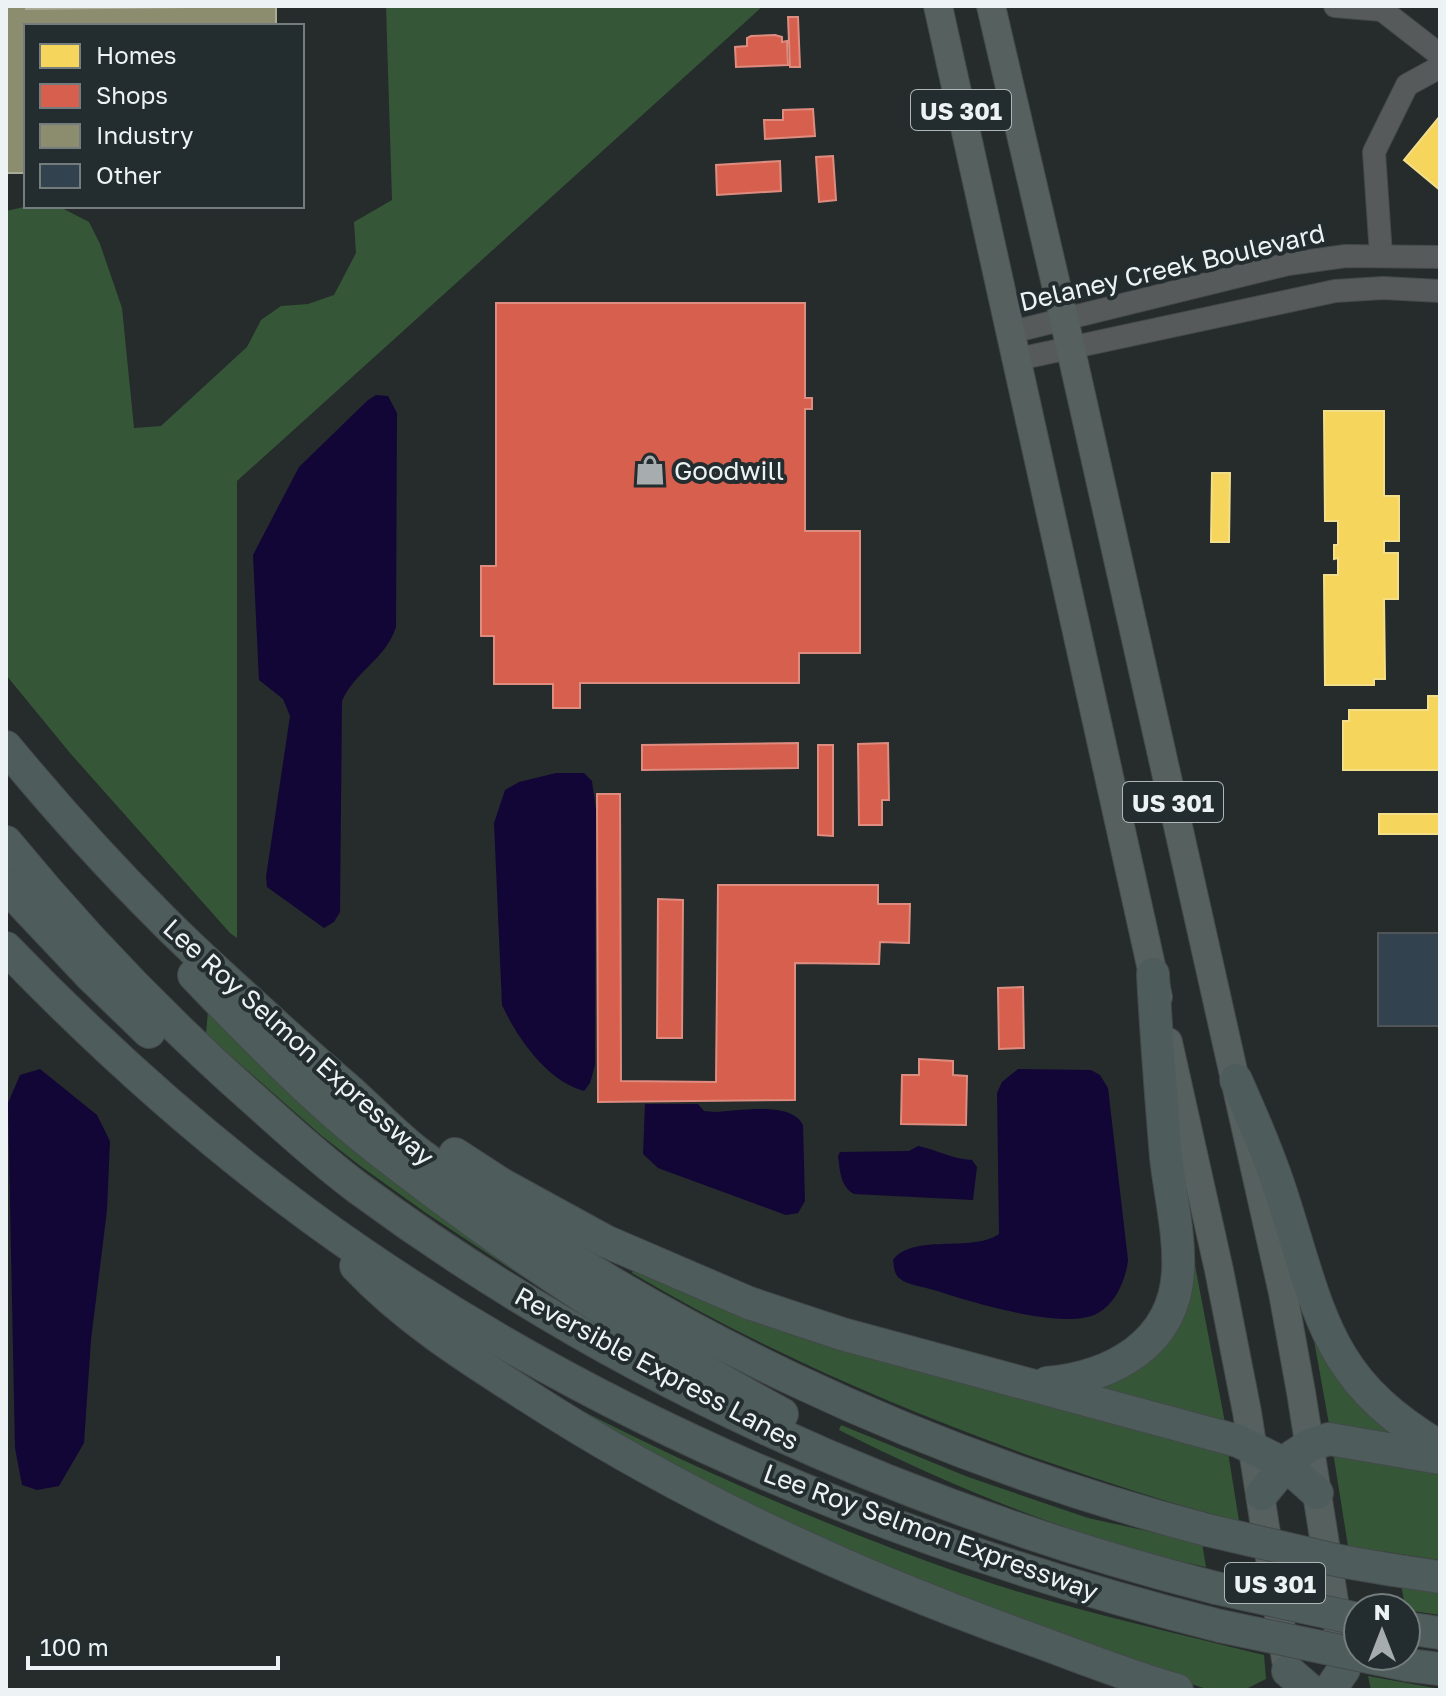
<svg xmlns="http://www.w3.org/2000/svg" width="1446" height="1696" viewBox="0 0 1446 1696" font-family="'Golos Text',sans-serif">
<rect width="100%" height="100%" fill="#262b2c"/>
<g fill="#355738">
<path d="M386,6H763L237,481V938L230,933L70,753L6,675V211L28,206H58L89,222L100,244L122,308L134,428L161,426L247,347L261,320L281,306L308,304L334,295L356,253L354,222L392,200Z"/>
<path d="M208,1011L527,1274L526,1279L426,1213L359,1165L322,1136L206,1034Z"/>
<path d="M1194,1260L1226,1428L1086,1393L1110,1377Z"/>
<path d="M637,1263L1227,1446L1239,1521C1170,1504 1103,1481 1036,1458C896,1408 760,1349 632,1273Z"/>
<path d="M1310,1318L1400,1439L1329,1424Z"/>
<path d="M538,1388C675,1460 814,1522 960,1573C1059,1607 1162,1630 1264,1655L1266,1679L1244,1690H1209L891,1581L797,1538Z"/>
<path d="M841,1425L968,1477L1088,1518L1202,1543L1206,1567C1084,1542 950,1486 839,1430Z"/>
<path d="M1333,1452L1440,1468V1560L1348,1546Z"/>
<path d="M1401,1585L1440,1594V1615L1406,1610Z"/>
<path d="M1368,1676L1440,1689V1690H1371Z"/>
</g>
<g fill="#120636">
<path d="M376,395L388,396L397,413L396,627C385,660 356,670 342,701L340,912L334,922L324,928L267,887L266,877L290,716L283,699L259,680L253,555L299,467L368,400Z"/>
<path d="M556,773H584L592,781L596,810L595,1065L590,1083L584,1091C547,1081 518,1039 502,1005L494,823L505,790L519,782Z"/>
<path d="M40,1069L97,1115L110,1141L107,1210L91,1340L84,1443L59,1486L37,1490L22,1485L15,1448L8,1103L20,1075Z"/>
<path d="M1018,1069L1091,1070L1100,1075L1108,1088L1128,1260C1126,1279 1116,1303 1098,1313C1067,1332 968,1301 934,1290C924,1287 907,1285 899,1278C894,1273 894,1267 893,1260C913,1233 971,1253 999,1234L997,1093L1002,1082Z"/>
<path d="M645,1104H698L704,1111L715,1112C740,1111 791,1101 803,1125L805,1201L798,1213L786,1215L658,1168L643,1154Z"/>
<path d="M918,1146C938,1150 952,1159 972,1160L977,1167L973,1200L854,1194C840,1186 840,1170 838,1156L840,1152L909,1151Z"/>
</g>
<g fill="#f6d55c" stroke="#f3de8a" stroke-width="2">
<path d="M1440,116V190L1404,160Z"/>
<path d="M1324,411H1384V496H1399V541H1384V553H1398V599H1384L1385,679H1374V685H1325L1324,575H1338V558L1334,559V545H1338V521H1325Z"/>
<path d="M1212,473H1230L1229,542H1211Z"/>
<path d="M1428,696H1440V770H1343V721H1349V710H1428Z"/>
<rect x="1379" y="814" width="61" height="20"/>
</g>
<g fill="#d6604d" stroke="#dd8c7f" stroke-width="2">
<path d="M788,17H798L800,67H790Z"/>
<path d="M775,35L782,37V42L787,41L788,65L736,67L735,47L747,46V38L751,36Z"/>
<path d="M813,109L815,136L765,139L764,120H783V110Z"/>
<path d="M833,156L836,200L819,202L816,157Z"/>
<path d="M780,161L781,191L717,195L716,165Z"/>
<path d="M496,303H805V398H812V409H805V531H860V653H799V683H580V708H553V684H494V636H481V566H496Z"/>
<path d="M798,743V768L642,770V745Z"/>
<path d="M888,743L889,800H882V825H859L858,744Z"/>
<path d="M818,745H833V836L818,835Z"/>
<path d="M597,794H620L621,1081L716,1082L718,885H878V904H910L909,943L880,942L879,964L795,963V1100L598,1102Z"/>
<path d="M658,899L683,900L682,1038H657Z"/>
<path d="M1023,987L1024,1048L999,1049L998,988Z"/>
<path d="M919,1059L953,1061V1075L967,1076L966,1125L901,1124L902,1075H919Z"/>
</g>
<path fill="#8c8c6e" stroke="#a9ab96" stroke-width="2" d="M6,6H26V9L276,6V26H26V173H6Z"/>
<rect fill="#32424e" stroke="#525557" stroke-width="2" x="1378" y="933" width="62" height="93"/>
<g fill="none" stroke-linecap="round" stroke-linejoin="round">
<g stroke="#444949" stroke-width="24">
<g id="minor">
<path d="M1335,6L1382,10L1440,55"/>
<path d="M1381,255L1374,152L1407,85L1440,67"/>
<path d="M1012,332L1288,264L1346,256L1440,257"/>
<path d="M1018,359L1335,291L1383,288L1440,291"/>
</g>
</g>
<g stroke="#444949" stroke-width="30">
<g id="major">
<path d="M938,6L1158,997"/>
<path d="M991,6L1064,319L1283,1293L1301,1392L1345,1671"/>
<path d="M1168,1042L1219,1270L1247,1412L1286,1660"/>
</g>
</g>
<g stroke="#444949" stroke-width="34">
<g id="highway">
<path d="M6,747C54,805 105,862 158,915C194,952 233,986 271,1021C298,1046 325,1070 353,1094C375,1114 395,1135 418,1153C653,1330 923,1455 1207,1530"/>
<path d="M6,842C83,936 167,1023 258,1103C290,1132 323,1162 358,1188C614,1377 908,1509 1216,1588"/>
<path d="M6,886L91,976L149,1032"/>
<path d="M6,948C114,1060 232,1164 360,1252C619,1430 917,1549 1220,1626"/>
<path d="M194,975C236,1019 279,1063 324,1104C361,1138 402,1168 443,1199C551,1280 664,1350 782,1414"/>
<path d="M1236,1080C1254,1121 1272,1162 1285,1205C1321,1319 1329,1382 1440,1447"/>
<path d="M455,1154L501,1184L605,1241L749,1303L842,1334L1238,1441L1285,1464L1317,1493"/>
<path d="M356,1266C406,1319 468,1358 529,1397C687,1499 857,1577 1034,1640C1081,1657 1128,1676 1177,1690"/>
<path d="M1047,1383C1111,1377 1174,1345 1178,1272C1180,1234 1170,1194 1166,1157C1161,1096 1156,1035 1153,974"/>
<path d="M1262,1494L1293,1456L1310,1445L1329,1439L1440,1458"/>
<path d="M1393,1570L1440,1577"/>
<path d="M1406,1628L1440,1633"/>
<path d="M1407,1665L1440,1669"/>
<path d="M1288,1671L1310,1690"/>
<path d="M1330,1690L1344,1669"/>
</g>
</g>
<use href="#minor" stroke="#565a5b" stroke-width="22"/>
<use href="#major" stroke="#55605f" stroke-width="28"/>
<use href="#highway" stroke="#4e5c5c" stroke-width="32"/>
<g stroke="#444949" stroke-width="34" stroke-linecap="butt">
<g id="highway-bridge">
<path d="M1207,1530L1340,1561L1393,1570"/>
<path d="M1216,1588L1358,1619"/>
<path d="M1220,1626L1407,1665"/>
</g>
</g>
<use href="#highway-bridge" stroke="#4e5c5c" stroke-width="32"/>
</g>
<defs>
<g id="shop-bare" transform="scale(2.4)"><path d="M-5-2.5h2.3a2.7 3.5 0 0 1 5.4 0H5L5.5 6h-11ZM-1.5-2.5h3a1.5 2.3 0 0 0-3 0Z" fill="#a7adae" stroke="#232c2f" stroke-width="2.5" paint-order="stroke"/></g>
</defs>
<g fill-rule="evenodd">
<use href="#shop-bare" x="650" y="470"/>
</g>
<g text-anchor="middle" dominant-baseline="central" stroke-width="8" stroke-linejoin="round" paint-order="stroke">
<g fill="#232c2f" stroke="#b0b7b9" stroke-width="2">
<rect x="911" y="90" width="100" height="40" rx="6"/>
<rect x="1123" y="782" width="100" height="40" rx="6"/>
<rect x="1225" y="1563" width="100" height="40" rx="6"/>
</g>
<g font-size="24" font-weight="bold" fill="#edf3f4">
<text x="961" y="110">US 301</text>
<text x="1173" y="802">US 301</text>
<text x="1275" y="1583">US 301</text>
</g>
<g font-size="26" fill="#edf3f4" stroke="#232c2f">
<text transform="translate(1172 267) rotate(-13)">Delaney Creek Boulevard</text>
<text transform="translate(299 1042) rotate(42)">Lee Roy Selmon Expressway</text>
<text transform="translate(657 1368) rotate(28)">Reversible Express Lanes</text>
<text transform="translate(931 1532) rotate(20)">Lee Roy Selmon Expressway</text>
</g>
<g font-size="26" fill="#edf3f4" stroke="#232c2f" text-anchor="start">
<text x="674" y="470">Goodwill</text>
</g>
</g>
<rect width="1446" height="1696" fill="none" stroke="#edf3f4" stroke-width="16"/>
<rect x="24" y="24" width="280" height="184" fill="#232c2f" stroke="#747c7e" stroke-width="2"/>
<rect x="40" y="44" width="40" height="24" fill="#f6d55c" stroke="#747c7e" stroke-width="2"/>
<text x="96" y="64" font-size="24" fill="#edf3f4">Homes</text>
<rect x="40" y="84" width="40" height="24" fill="#d6604d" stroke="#747c7e" stroke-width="2"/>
<text x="96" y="104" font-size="24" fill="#edf3f4">Shops</text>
<rect x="40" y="124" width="40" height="24" fill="#8c8c6e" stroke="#747c7e" stroke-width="2"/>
<text x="96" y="144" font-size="24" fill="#edf3f4">Industry</text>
<rect x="40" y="164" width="40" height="24" fill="#32424e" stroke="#747c7e" stroke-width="2"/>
<text x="96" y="184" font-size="24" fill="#edf3f4">Other</text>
<g transform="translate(1382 1632)"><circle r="38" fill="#232c2f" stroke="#747c7e" stroke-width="2"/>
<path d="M0-6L14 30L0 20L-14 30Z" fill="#a7adae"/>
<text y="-12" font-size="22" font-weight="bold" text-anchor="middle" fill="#edf3f4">N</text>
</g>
<path d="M28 1656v12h250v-12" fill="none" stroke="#edf3f4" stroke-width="4"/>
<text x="40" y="1656" font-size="24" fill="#edf3f4" stroke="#232c2f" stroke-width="6" paint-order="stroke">100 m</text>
</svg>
